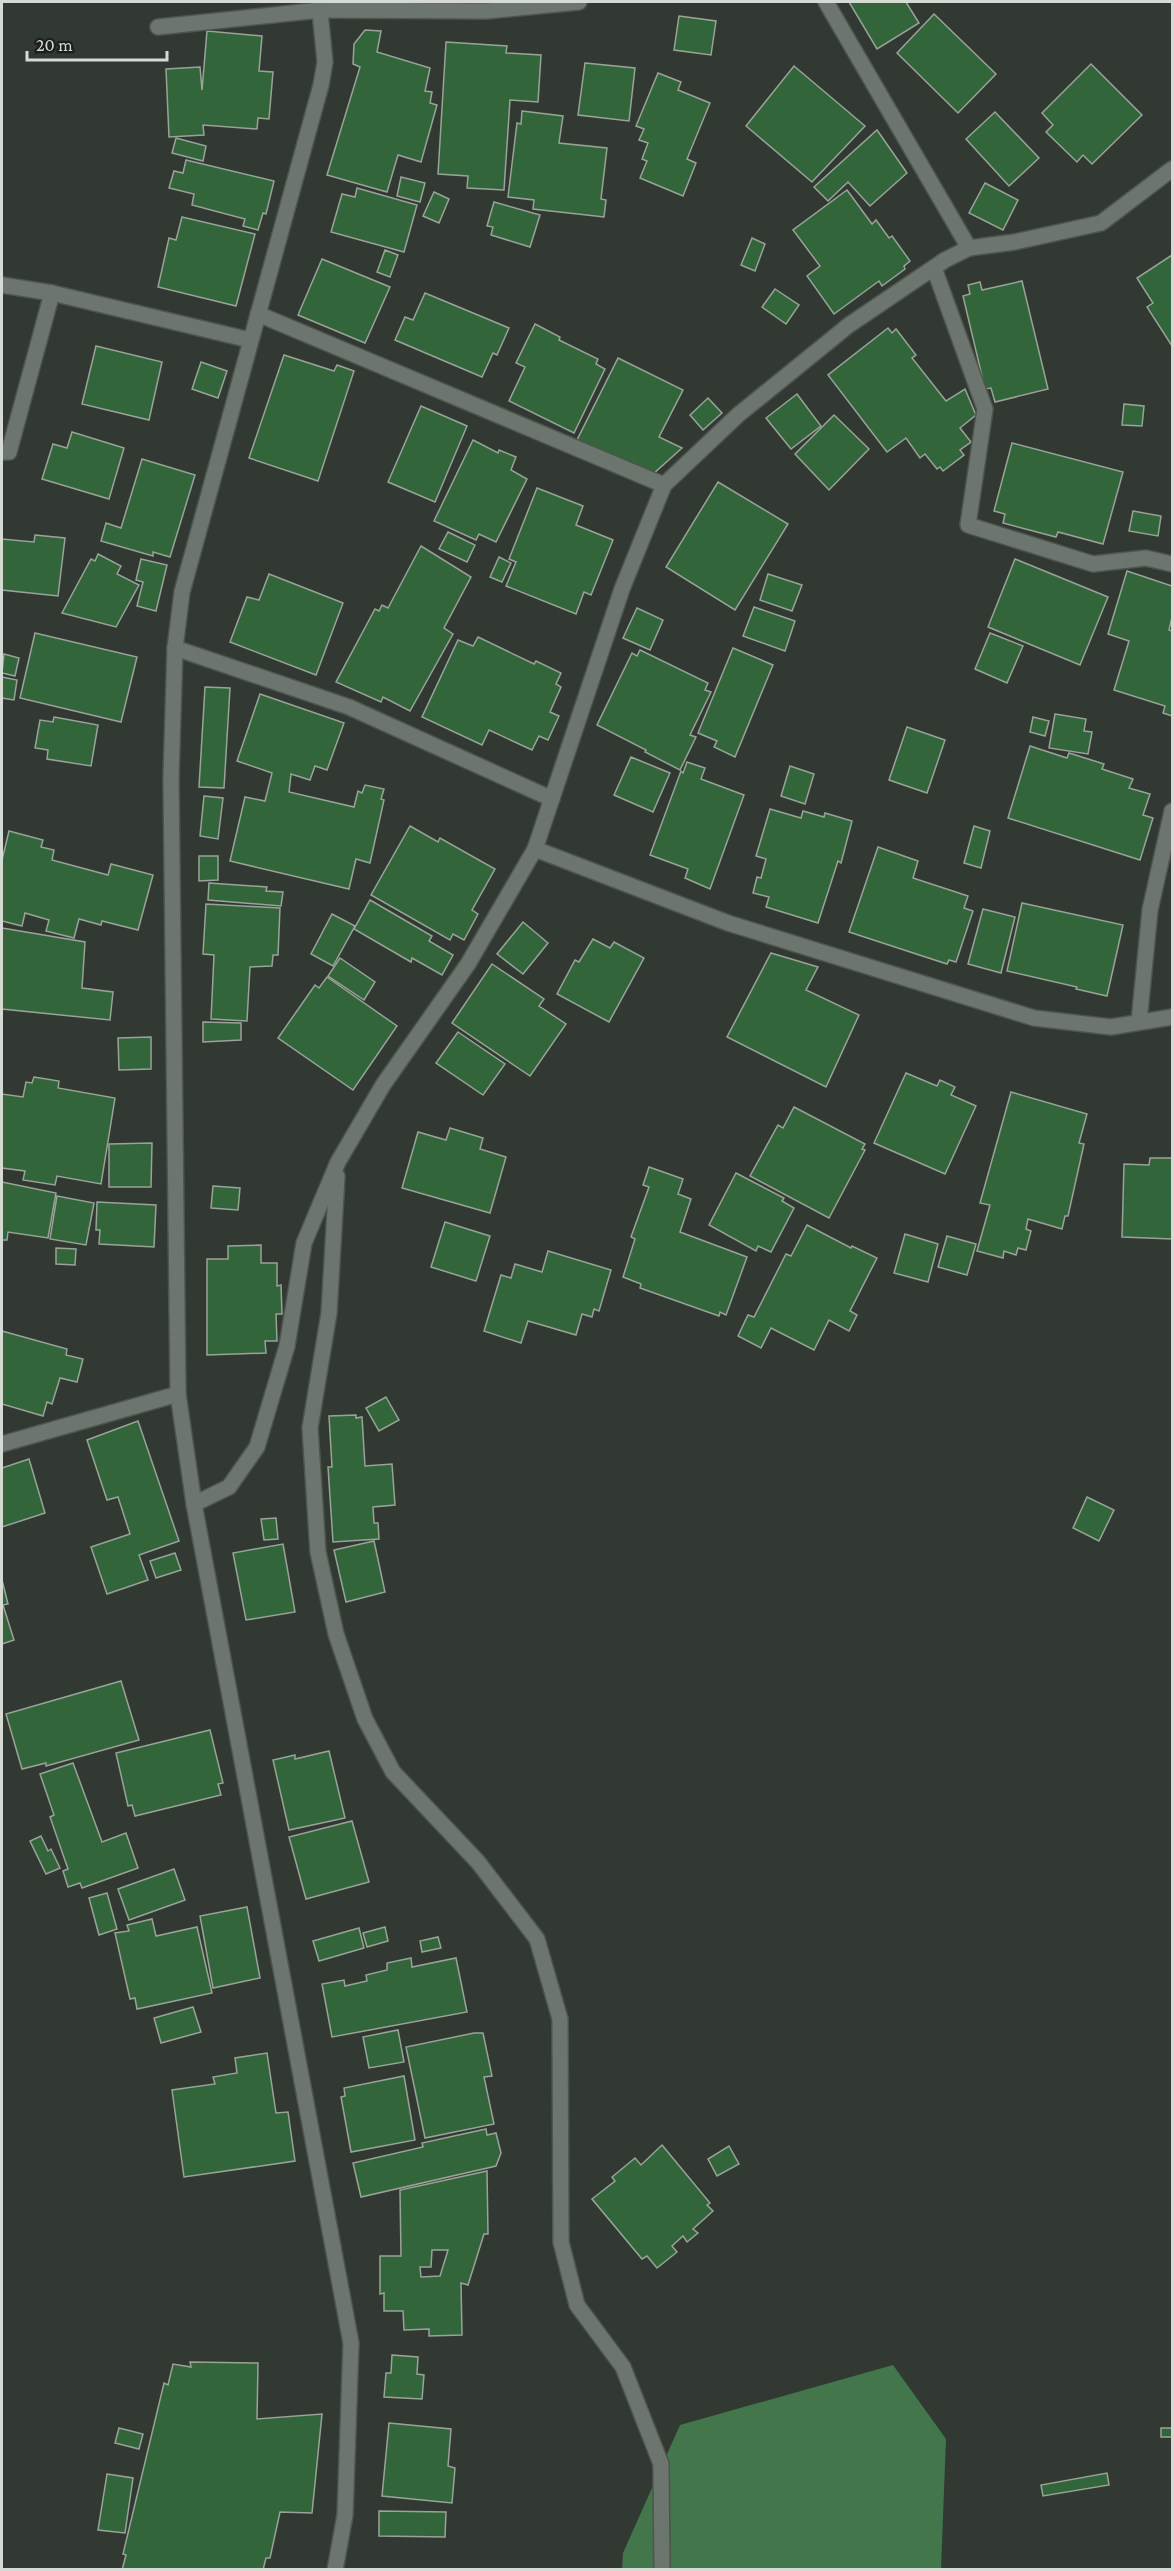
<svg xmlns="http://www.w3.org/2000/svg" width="1174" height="2571" viewBox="0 0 1174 2571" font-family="'Crimson Pro',serif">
<rect width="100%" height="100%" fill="#313932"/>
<path fill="#43764a" d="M893,2365L946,2439L941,2569L622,2570L623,2553L680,2425Z"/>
<g fill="#32663a" stroke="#9aa39a" stroke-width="1.5" fill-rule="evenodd">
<path d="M849,2H906L919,23L877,49Z"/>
<path d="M934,14L996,74L958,113L897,53Z"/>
<path d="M679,16L716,21L711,55L674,50Z"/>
<path d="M365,30L381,31L377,52L430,68L425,91L432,92L430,103L437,105L421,162L398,155L387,192L327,175L360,67L353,64L354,44Z"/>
<path d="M207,31L262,36L259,71L273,72L269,119L258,118L257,129L203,125L204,135L169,137L166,69L200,67L202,90Z"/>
<path d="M446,42L507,46L506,53L541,55L538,102L510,100L504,190L467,188L468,176L438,174Z"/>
<path d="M585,63L635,68L629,121L578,115Z"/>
<path d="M1091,64L1142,115L1092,164L1083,155L1077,162L1046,132L1053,125L1042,113Z"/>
<path d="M794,66L865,126L812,182L746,126Z"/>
<path d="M658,73L681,82L678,90L710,103L687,159L696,163L683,196L640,178L647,161L642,159L648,143L639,140L644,129L636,126Z"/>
<path d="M522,111L563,116L559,143L607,148L601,199L606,200L604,217L533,209L534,200L508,197L517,123L521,124Z"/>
<path d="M995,112L1039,158L1009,186L966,139Z"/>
<path d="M877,130L907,173L870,206L848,182L828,201L814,187Z"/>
<path d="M176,138L206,146L203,161L172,153Z"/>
<path d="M186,160L274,181L266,214L263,213L258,230L243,226L245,219L192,205L194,194L169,188L174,171L183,173Z"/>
<path d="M401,177L425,183L420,202L397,196Z"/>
<path d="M985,183L1018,200L1003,230L969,213Z"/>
<path d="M357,188L417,205L404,252L331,232L342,194L355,197Z"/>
<path d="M847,190L872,224L876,220L889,238L892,236L910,261L904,266L905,269L882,286L879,281L834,314L807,276L820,266L793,230Z"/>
<path d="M434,192L449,199L439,223L423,216Z"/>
<path d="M494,202L540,215L530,247L491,235L493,227L487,226Z"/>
<path d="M182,217L255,234L236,306L158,287L169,238L176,240Z"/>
<path d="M752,238L765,244L755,271L741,265Z"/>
<path d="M385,250L398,255L390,277L377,272Z"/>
<path d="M1172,255V346L1147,307L1153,303L1137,278Z"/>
<path d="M322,259L390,287L365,343L298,315Z"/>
<path d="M1022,281L1048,389L995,402L991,388L985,389L963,296L970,294L968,285L980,282L982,290Z"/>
<path d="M775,289L799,305L786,324L762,307Z"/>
<path d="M425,293L509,328L497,355L493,353L482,377L395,340L405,317L413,320Z"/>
<path d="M535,324L560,337L559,340L598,359L596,364L605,369L574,433L509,401L525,367L516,363Z"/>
<path d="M888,328L892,333L896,329L916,355L912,358L946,401L965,389L976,415L960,428L971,442L960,450L964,455L943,471L940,467L937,469L925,454L920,458L906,438L887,452L828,375Z"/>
<path d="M96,346L162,362L149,420L82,404Z"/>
<path d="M284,355L334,371L337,365L354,371L318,481L249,458Z"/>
<path d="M618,358L683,390L659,437L682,448L653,474L577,440Z"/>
<path d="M201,362L227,371L218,398L192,389Z"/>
<path d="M797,394L821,426L791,449L766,418Z"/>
<path d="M708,398L722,413L703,430L690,415Z"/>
<path d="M1124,404L1144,406L1142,426L1122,425Z"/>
<path d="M421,406L467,426L435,502L388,482Z"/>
<path d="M834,415L869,449L829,490L795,454Z"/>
<path d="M72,432L124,448L109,499L42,479L53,444L67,448Z"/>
<path d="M473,440L498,453L499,450L516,457L511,470L527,479L496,542L479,534L476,540L434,521Z"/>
<path d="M1012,443L1123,472L1103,544L1058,532L1056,537L1003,523L1005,514L994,511Z"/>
<path d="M142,459L195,475L170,557L153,552V556L101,541L106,523L121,528Z"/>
<path d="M718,482L788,524L735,610L666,567Z"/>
<path d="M537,488L583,506L576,525L613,540L591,595L584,592L576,614L506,586L516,562L509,559Z"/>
<path d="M1133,511L1161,516L1158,536L1129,531Z"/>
<path d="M448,532L475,545L467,562L439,549Z"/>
<path d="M35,535L65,538L58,596L2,590V539L34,542Z"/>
<path d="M421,546L471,577L444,628L453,634L410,711L383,697L381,702L336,682L375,609L379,611L382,605L388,608Z"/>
<path d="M98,554L121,566L117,574L139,585L116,627L62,613L91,559L95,561Z"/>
<path d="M499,557L511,563L502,582L490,577Z"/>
<path d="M141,559L167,565L156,611L137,606L143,582L136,580Z"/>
<path d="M1015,559L1108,597L1080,665L988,627Z"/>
<path d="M1127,571L1172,586V617L1169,630L1172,631V716L1163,713L1165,706L1114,690L1129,641L1108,634Z"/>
<path d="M269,574L343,603L316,675L230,642L247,597L259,600Z"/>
<path d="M768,574L802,585L792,611L760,600Z"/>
<path d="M754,607L795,621L785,651L743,636Z"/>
<path d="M637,608L663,620L650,650L623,638Z"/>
<path d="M35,633L137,657L121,722L20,698Z"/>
<path d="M990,633L1023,646L1007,683L975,669Z"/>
<path d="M478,637L534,664L536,661L561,673L556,684L561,687L550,712L559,716L548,740L539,736L532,750L489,730L482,745L422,717L458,640L473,646Z"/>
<path d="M733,648L773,665L735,757L714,747L717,741L698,733Z"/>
<path d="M640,650L708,683L705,690L711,692L690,735L696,737L680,770L645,752L646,750L597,725L632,653L637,656Z"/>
<path d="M4,654L19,658L15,676L2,673Z"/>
<path d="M2,677L17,680L14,700L2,698Z"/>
<path d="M205,687L230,688L224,788L199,787Z"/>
<path d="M260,694L344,723L327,770L315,766L310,780L291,774L289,792L354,807L358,791L362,793L365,785L384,789L381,799L384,800L370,863L356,859L349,889L230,861L245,797L265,801L272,773L237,761Z"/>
<path d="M1055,714L1086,719L1084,731L1092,732L1088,754L1049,748Z"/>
<path d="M54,717L98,725L91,766L47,759L48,750L35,748L40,720L53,722Z"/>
<path d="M1033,717L1049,721L1045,736L1030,732Z"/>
<path d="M907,727L945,740L927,793L889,780Z"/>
<path d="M1030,746L1067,758L1069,753L1104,764L1102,769L1133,779L1129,788L1150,794L1143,815L1153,818L1140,860L1008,818Z"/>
<path d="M631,757L670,773L653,812L614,795Z"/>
<path d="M687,762L705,768L701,779L744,795L710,889L685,878L688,869L650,855L681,771L683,773Z"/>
<path d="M790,766L814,774L805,804L781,796Z"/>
<path d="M204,796L223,798L218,839L200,836Z"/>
<path d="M770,809L801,818L803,811L824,817L825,813L852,821L841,863L838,861L818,923L766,907L769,897L753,893L757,877L761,878L766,859L756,856Z"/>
<path d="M410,826L438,842L440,838L495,869L472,910L478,914L464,940L453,934L450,940L371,895Z"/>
<path d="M974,826L990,831L981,868L964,863Z"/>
<path d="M9,831L43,840L41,847L54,850L52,860L108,875L111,864L153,875L138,930L102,921L101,925L79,919L74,938L46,931L49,920L25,913L22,926L2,921V860Z"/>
<path d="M878,847L918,861L913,878L968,896L964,908L973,911L956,962L949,960L947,964L849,932Z"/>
<path d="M199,856H218V880L199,881Z"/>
<path d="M209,883L267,887L266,891L283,892L281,906L208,900Z"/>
<path d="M370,900L432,936L429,941L453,955L442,975L412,958L411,962L354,929Z"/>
<path d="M1022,903L1123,925L1107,996L1076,989L1077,987L1007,971Z"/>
<path d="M206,904L280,908L278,955H273L272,966L250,967L247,1021L211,1019L214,955L203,954Z"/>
<path d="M983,909L1015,917L1001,973L968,964Z"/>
<path d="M332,914L355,926L333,966L311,954Z"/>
<path d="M523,922L548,943L523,974L497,954Z"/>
<path d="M2,928L85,942L82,988L113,992L110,1020L2,1009Z"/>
<path d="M593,939L610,948L614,942L644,958L609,1022L557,994L575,960L579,962Z"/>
<path d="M771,953L818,967L806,990L859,1015L826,1087L727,1037Z"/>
<path d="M340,958L375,982L364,1000L328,976Z"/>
<path d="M492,964L544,999L539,1006L566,1024L530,1076L452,1023Z"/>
<path d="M327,977L397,1026L353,1090L278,1038L315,985L319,988Z"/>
<path d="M203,1022L241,1023V1040L203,1042Z"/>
<path d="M458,1032L505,1064L483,1095L436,1063Z"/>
<path d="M151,1037V1069L119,1070L118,1038Z"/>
<path d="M906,1073L937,1086L940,1080L955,1087L951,1095L976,1106L945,1174L874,1143Z"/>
<path d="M34,1077L59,1081L58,1088L115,1098L101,1184L57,1176L55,1185L23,1180L25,1171L2,1168V1094L23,1097L26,1082L32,1083Z"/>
<path d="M1011,1092L1087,1114L1079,1143L1084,1144L1068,1216H1065L1062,1229L1028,1219L1026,1229L1031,1231L1026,1250L1018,1248L1016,1255L1004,1251L1003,1258L977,1251L990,1205L980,1203Z"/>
<path d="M794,1107L865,1144L862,1149L865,1150L829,1218L750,1176L778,1125L783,1128Z"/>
<path d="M450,1128L483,1138L480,1149L506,1157L490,1213L402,1188L418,1132L446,1140Z"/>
<path d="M152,1143L151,1187H109V1144Z"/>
<path d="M1150,1158H1172V1239L1122,1237L1124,1164L1149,1165Z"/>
<path d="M649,1167L683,1179L678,1194L691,1199L680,1232L747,1257L726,1315L720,1312L719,1316L640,1288L641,1284L623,1277L635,1239L631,1237L649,1187L643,1185Z"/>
<path d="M736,1173L784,1198L782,1201L794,1208L771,1252L758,1246L756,1251L709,1225Z"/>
<path d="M2,1182L56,1193L48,1238L8,1232L7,1240H2Z"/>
<path d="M213,1186L240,1188L238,1210L211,1208Z"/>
<path d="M57,1196L94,1203L86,1245L50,1239Z"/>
<path d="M97,1202L156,1205L154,1247L99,1244L100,1230H96Z"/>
<path d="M445,1222L490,1236L476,1281L431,1267Z"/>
<path d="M807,1225L851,1248L852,1246L877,1258L850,1311L857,1315L849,1331L829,1320L814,1350L771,1328L761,1348L738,1336L748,1315L754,1317L786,1254L791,1256Z"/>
<path d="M905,1234L938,1244L928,1282L894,1273Z"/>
<path d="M947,1236L976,1244L967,1275L938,1267Z"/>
<path d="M261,1245V1263H277V1286L281,1285L282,1314H276L277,1341H265L266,1353L207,1355V1259H228V1246Z"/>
<path d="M56,1248L76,1249L75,1265L56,1264Z"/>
<path d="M548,1251L611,1270L599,1311L594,1309L592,1317L582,1314L576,1335L528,1321L521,1343L484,1331L501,1275L511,1278L515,1264L542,1272Z"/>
<path d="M2,1331L67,1349L66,1355L83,1359L77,1382L60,1378L52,1404L47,1402L43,1416L2,1404Z"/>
<path d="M386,1397L399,1420L379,1431L366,1408Z"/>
<path d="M356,1415V1418L362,1417L365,1466L392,1464L395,1505L373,1507L374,1523H378L379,1539L333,1542L328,1467H332L329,1416Z"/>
<path d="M138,1421L179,1541L139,1555L148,1580L107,1594L91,1547L130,1534L118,1497L107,1500L87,1440Z"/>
<path d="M29,1459L45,1513L2,1527V1468Z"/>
<path d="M1087,1497L1114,1510L1099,1541L1073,1528Z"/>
<path d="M276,1518L278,1539L264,1540L261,1519Z"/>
<path d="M374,1541L385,1592L346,1602L334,1550Z"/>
<path d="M283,1544L295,1612L246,1620L233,1553Z"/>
<path d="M175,1553L181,1570L156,1578L150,1561Z"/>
<path d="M2,1580L8,1604L3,1605L14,1640L2,1644Z"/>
<path d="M121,1681L139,1740L46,1766V1763L22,1769L6,1714Z"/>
<path d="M210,1730L223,1783L218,1784L221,1795L135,1816L132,1805L128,1806L116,1753Z"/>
<path d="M329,1751L345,1818L289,1830L273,1760L295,1755V1759Z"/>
<path d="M73,1763L102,1842L126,1833L138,1868L82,1888L80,1883L68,1887L63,1871L68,1869L50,1817L54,1815L40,1774Z"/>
<path d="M352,1821L369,1882L306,1899L289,1837Z"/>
<path d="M41,1836L48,1851L51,1849L60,1868L46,1874L30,1841Z"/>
<path d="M174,1869L185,1900L129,1920L118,1889Z"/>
<path d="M107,1893L117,1929L99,1935L89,1898Z"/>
<path d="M247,1907L260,1978L213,1988L200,1916Z"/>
<path d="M152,1919L156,1936L197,1927L212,1993L137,2009L135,1998L130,1999L115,1933L129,1931L127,1925Z"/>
<path d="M385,1927L388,1941L367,1947L363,1933Z"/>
<path d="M359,1928L364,1948L319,1961L313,1941Z"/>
<path d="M438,1937L441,1948L422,1952L420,1941Z"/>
<path d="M411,1958L412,1967L456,1958L467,2012L332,2037L322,1984L344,1980L345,1986L367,1981L366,1975L387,1970V1963Z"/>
<path d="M193,2007L201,2032L161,2043L154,2018Z"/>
<path d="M398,2030L404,2062L369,2068L363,2037Z"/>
<path d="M474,2033H483L492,2076L484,2077L494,2124L425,2138L406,2047Z"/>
<path d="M267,2053L276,2113L288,2112L295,2161L184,2177L172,2090L215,2084L213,2077L237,2073L235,2058Z"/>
<path d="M404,2076L415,2140L351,2152L341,2097L345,2096L344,2088Z"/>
<path d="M486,2129L487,2135L496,2133L501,2153L496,2166L361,2197L353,2163L423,2147L422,2143Z"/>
<path d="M662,2145L710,2203L707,2205L713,2211L693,2229L698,2233L687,2242L683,2236L672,2246L677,2252L657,2268L647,2256L642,2259L592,2199L615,2181L612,2177L635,2158L641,2165Z"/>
<path d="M729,2146L739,2164L717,2176L708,2159Z"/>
<path d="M487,2171L488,2234H484L468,2285L461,2283L462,2335L429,2336V2329L404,2330L403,2311H384V2293L380,2294V2256H401L400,2190ZM432,2250H448L440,2276L421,2277L420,2267H431Z"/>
<path d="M392,2355L418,2357L417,2374L424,2375L422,2399L384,2397L386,2373H391Z"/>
<path d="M190,2362L258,2363L257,2419L322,2414L312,2513L280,2512L270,2558H266L263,2570H122L126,2555L123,2554L164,2383L168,2385L173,2364L191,2367Z"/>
<path d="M389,2423L451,2429L448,2466L455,2468L452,2503L382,2496Z"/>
<path d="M119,2428L143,2434L139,2449L115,2443Z"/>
<rect x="1161" y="2428" width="11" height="9"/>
<path d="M1107,2473L1109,2485L1043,2496L1041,2485Z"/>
<path d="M107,2474L133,2478L125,2533L98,2530Z"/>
<path d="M379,2511L446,2512L445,2537L379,2536Z"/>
</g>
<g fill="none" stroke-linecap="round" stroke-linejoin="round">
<g stroke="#4e544e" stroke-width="18">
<g id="service">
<path d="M158,27L321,10"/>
<path d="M934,268L985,409L968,525L1093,564L1146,558L1172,564"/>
</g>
</g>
<g stroke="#4e544e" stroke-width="18">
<g id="minor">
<path d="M826,2L969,248"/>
<path d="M321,10L487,11L579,2"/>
<path d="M2,285L52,293L250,340"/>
<path d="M258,314L664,485"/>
<path d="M2,452H9L52,293"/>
<path d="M175,648L349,707L552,799"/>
<path d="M535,849L728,923L1034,1018L1111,1027L1172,1017"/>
<path d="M1139,1022L1150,910L1172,811"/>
<path d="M337,1176L329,1313L310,1428L318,1552L336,1634L365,1719L393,1772L478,1862L537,1939L560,2019L561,2242L577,2305L623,2367L661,2464L662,2570"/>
<path d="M2,1444L178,1394"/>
<path d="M194,1504L229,1487L257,1447L287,1346L304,1243L338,1162L383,1085L468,964L535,849L622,589L664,485L738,415L849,325L945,260L969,248L1015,242L1101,223L1172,169"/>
</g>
</g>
<g stroke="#4e544e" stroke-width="18">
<path id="tertiary" d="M319,2L325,62L321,85L182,592L175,648L171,778L178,1394L194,1504L351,2343L345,2515L335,2570"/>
</g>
<use href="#service" stroke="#6d766e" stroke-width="15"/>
<use href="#minor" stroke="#6d766e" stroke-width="15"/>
<use href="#tertiary" stroke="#6d766e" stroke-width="15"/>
</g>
<rect width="1174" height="2571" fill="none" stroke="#d5dad5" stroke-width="6"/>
<path d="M27 51v9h140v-9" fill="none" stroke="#d5dad5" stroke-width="3"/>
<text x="36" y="51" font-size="18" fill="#d5dad5" stroke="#1c1f1c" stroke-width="4.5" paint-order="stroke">20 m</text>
</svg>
